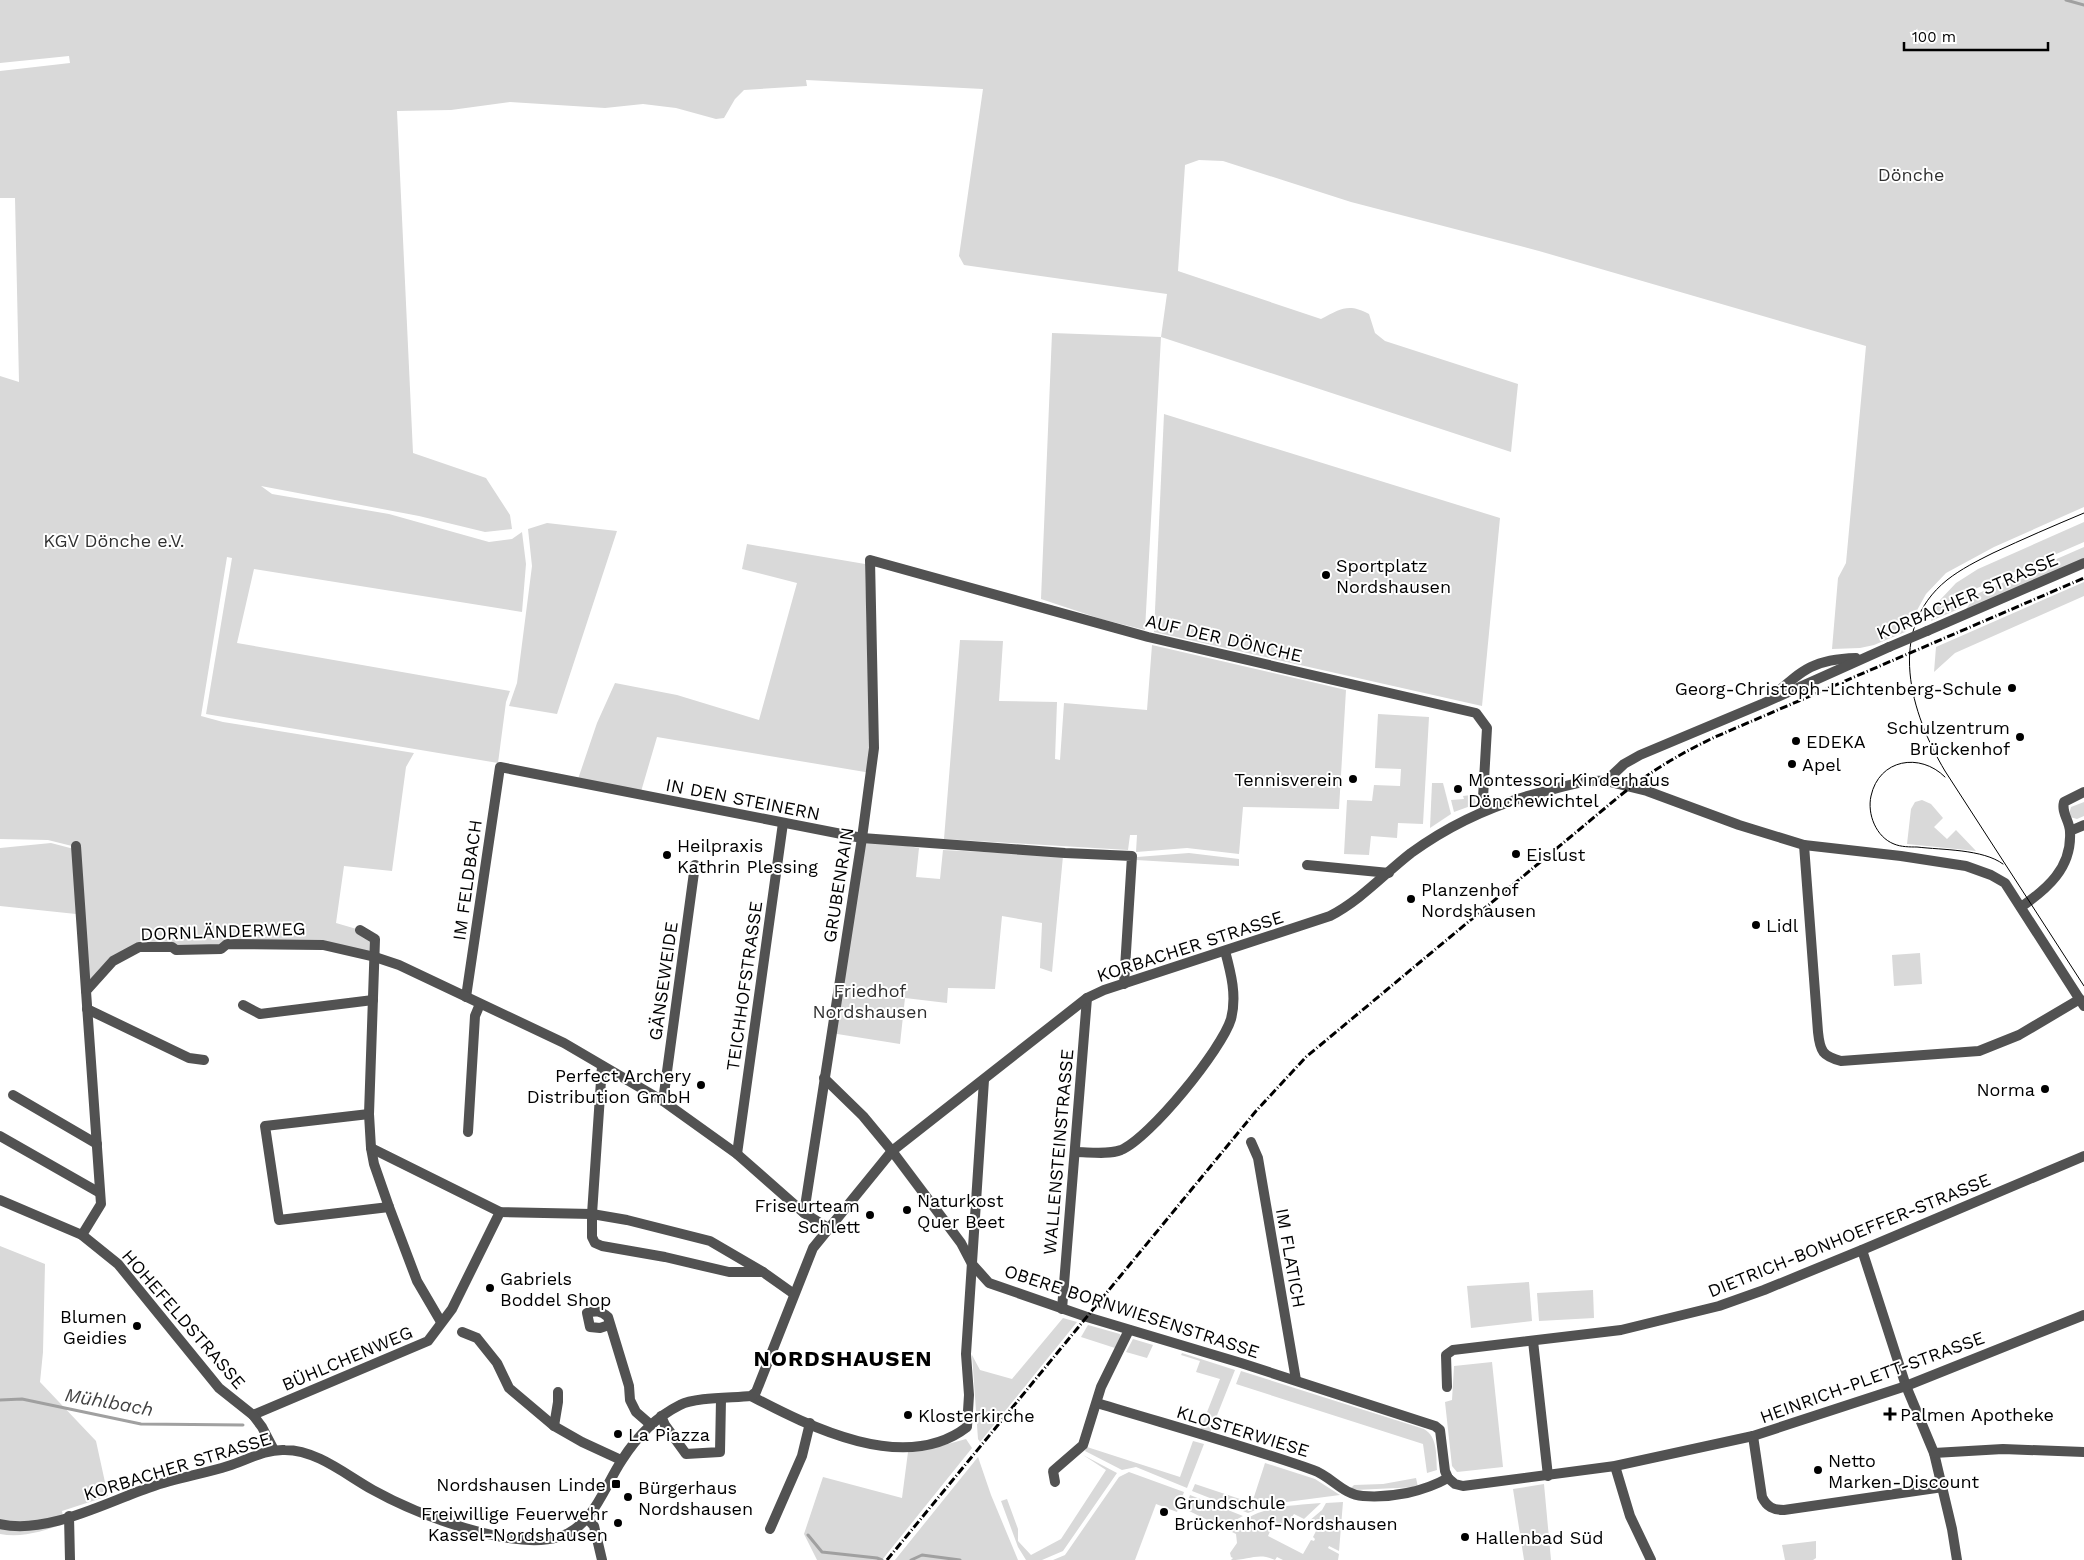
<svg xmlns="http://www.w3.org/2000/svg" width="2084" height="1560" viewBox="0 0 2084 1560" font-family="'Work Sans',sans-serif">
<rect width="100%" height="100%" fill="#fff"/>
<g fill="#d9d9d9">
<path d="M0,0H2084V507L1994,547L1946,573L1926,594L1905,632L1874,645L1860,648L1832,649L1838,578L1846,563L1866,346L1539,251L1351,202L1223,161L1199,160L1185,165L1178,271L1321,319C1341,309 1348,303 1369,314L1375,333L1385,341L1518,384L1511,452L1161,337L1145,630L1101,619L1041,599L1052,333L1161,337L1167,294L964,265L959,256L983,89L806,80L807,86L744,90L735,99L724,118L716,119L676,108L643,104L605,108L510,102L451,110L397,111L413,453L486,478L510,515L512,529L485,532L419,516L261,486L272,494L389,514L489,542L512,539L522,532L526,564L522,612L254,569L237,643L510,691L506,702L498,763L206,714L232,558L227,557L201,716L223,722L414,753L406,767L392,871L344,866L336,923L360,930L375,939V957L323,945L227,944L221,949L139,947L113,961L86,991L76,847L48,840L0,839V376L19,382L15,198H0V71L70,63L69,56L0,63Z"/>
<path d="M1164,414L1500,518L1482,706L1154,632Z"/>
<path d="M2084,522V542L1975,589L1969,594L1961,608L1931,621L1934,609L1940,600L1956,583L1978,569Z"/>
<path d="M547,523L617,531L557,714L509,706L517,683L532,566L528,529Z"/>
<path d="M747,544L865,564L871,773L657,737L640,795L577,782L597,723L615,683L677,695L759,720L797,583L742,569Z"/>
<path d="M2084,547V560L1964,612L1975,596L1979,593Z"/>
<path d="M2084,582V596L1955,653L1934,672L1936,647Z"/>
<path d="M960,640L1003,641L999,701L1057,702L1055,759L1060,760L1064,703L1147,710L1152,645L1346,690L1339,809L1243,807L1239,854L1187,848L1136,852L1137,835H1130L1128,850L944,839Z"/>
<path d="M1378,714L1429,717L1423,824L1398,823L1397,838L1371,836L1369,855L1344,854L1347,800L1372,801L1374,785L1400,786L1401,769L1375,768Z"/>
<path d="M1432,783H1443L1451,814L1430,828Z"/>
<path d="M1471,795L1475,799L1476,804L1454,812L1451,800L1464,799L1463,796Z"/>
<path d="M1922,800L1931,804L1943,818L1934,827L1947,839L1956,830L1976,851L1907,844L1911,809L1915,802Z"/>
<path d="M2084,802V816L2077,819L2070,817L2069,814L2071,807Z"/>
<path d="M862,838L919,848L916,877L940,879L943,850L1063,856L1052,972L1040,968L1042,923L1002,916L995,989L948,988L947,1003L905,998L900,1044L831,1033Z"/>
<path d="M51,843L74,849L76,914L0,906V848Z"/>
<path d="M1189,853L1239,859V866L1136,860L1137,857Z"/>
<path d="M1920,953L1922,984L1894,986L1892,955Z"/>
<path d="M0,1246L45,1264L43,1352L40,1382L96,1441L108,1496L62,1511L64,1524C43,1531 23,1538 0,1534Z"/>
<path d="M1529,1282L1532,1321L1471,1328L1467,1286Z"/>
<path d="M1593,1290L1594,1318L1539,1321L1537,1293Z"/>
<path d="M1063,1318L1077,1322L980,1442L978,1439L972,1355L980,1370L1012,1379Z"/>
<path d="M1088,1325L1120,1334L1121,1337L1115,1348L1081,1337Z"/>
<path d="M1133,1339L1153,1345L1147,1358L1126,1352Z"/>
<path d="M1182,1353L1235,1370L1210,1433L1200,1430L1220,1379L1196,1372L1200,1361L1181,1355Z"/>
<path d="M1492,1362L1503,1467L1457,1472L1452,1466L1445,1402L1452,1400L1454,1366Z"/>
<path d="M1241,1371L1424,1429C1438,1437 1436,1456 1437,1470L1427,1473L1423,1444L1236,1384Z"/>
<path d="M966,1439L972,1448L882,1560H817L804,1534L823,1477L902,1498L908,1452L937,1447Z"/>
<path d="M1193,1441L1204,1444L1187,1488L1136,1467L1122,1470L1085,1451L1087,1447L1180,1477Z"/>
<path d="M1083,1455L1117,1473L1063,1551L1042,1560H1026L1018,1547L1001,1501L1007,1499L1018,1529V1541L1031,1555L1061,1539L1106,1470Z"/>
<path d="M978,1457L991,1495L1018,1560H895Z"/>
<path d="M1265,1463L1315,1479L1340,1495L1271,1504L1248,1513L1192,1491L1195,1484L1252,1503Z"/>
<path d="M1129,1472L1184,1492L1177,1512L1156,1504L1135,1560H1053L1065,1555L1119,1477Z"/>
<path d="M1416,1478L1418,1487L1355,1490L1351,1488L1354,1485L1383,1484Z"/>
<path d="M1544,1484L1551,1560H1524L1513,1489Z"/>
<path d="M1190,1495L1243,1516L1232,1522L1226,1529L1185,1509Z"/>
<path d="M1343,1502L1339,1551L1329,1546L1328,1548L1339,1554L1338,1560H1283L1277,1557L1275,1560C1259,1552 1249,1560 1231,1560L1233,1558L1231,1557L1230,1553L1237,1543L1236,1534L1232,1532C1253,1505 1290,1506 1321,1503L1304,1519L1294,1514L1285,1526L1268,1519L1265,1525L1271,1529L1268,1536L1303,1554L1311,1540L1314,1541L1315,1539L1313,1537L1318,1527L1309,1521L1322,1510L1326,1503Z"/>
<path d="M1816,1541V1558L1813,1560H1785L1782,1545Z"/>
</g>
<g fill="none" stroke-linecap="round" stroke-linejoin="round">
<g stroke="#a0a0a0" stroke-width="3">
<path d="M2066,0L2084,5"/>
<path d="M0,1400L22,1399L141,1424L243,1425"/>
<path d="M808,1535L822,1552L877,1558L882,1560"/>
<path d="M911,1560L922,1555L960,1560"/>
</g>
<g stroke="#525252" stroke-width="10">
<path d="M1606,781L1647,791L1739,825L1804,845L1901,856L1966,866L1991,875L2005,883L2084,1006"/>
<path d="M2070,831L2084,825"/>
<path d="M1804,845L1818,1032C1820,1052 1823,1056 1841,1061L1979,1051L2019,1035L2080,999"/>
<path d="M76,846L86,991"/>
<path d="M1307,865L1389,873"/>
<path d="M2021,907C2047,889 2072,868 2070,832C2070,821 2061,813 2064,802L2084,792"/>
<path d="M360,930L375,939L369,1114L371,1148L374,1164L389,1207L417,1281L441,1322"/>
<path d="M466,997L500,767L862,838L1065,853L1132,856L1124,984"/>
<path d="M243,1005L260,1014L373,1000"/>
<path d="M87,1009L189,1058L204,1060"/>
<path d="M602,1066L592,1214V1237L595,1243L602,1246L665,1257L729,1272H763"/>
<path d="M824,1078L863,1116L892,1151L961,1243L972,1264L989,1283L1087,1317L1241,1363L1435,1426L1440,1430L1445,1471L1448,1478"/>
<path d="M13,1095L97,1144"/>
<path d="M663,1101L695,865"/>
<path d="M369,1114L265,1126L279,1220L389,1207"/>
<path d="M468,1132L475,1016L480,1004"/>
<path d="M0,1136L100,1193"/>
<path d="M1251,1142L1258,1158L1296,1380"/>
<path d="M371,1148L500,1212L592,1214L627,1220L710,1241L763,1272L794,1294"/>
<path d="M1075,1152C1089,1152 1108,1155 1121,1150C1150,1138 1222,1049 1231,1019C1237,996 1231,973 1225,951"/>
<path d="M737,1154L783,823"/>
<path d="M804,1213L862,838L874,748L870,560L1148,637L1476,713L1487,728L1483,798L1486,810"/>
<path d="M82,1235L101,1204L86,991L113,961L139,947H172L176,950L221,949L227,944L323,945L375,957L399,965L564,1043L663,1101L737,1154L804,1213L828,1228"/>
<path d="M1862,1250L1906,1386L1934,1453L1952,1529L1957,1560"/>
<path d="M1062,1309L1087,998"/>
<path d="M609,1325L600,1328L590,1327L587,1313C596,1310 601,1311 608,1317L629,1386L630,1400L636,1412L651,1425"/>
<path d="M462,1332L477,1338L497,1363L509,1388L554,1426L582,1442L621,1460"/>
<path d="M1533,1341L1548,1476"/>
<path d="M1447,1387L1446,1355L1453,1350L1621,1330L1719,1306L1764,1290L1862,1250L2084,1156"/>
<path d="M751,1396C810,1427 905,1475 967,1427L969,1395L966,1354L984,1080"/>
<path d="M1097,1403C1169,1425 1242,1445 1313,1470C1331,1476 1343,1495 1363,1496C1392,1498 1423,1492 1448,1478"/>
<path d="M253,1415L428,1341L452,1309L500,1212"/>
<path d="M661,1416L665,1425L686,1454L720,1452L721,1399"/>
<path d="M554,1426L558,1402V1392"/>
<path d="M1753,1436L1762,1497C1767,1507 1773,1510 1784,1510L1943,1487"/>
<path d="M1934,1453L2003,1449L2084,1452"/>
<path d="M1615,1466L1630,1516L1651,1560"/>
<path d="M1448,1478L1455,1484L1463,1486L1615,1466L1753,1436L1906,1386L2084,1315"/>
<path d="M1055,1482L1053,1471L1083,1445L1101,1387L1129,1330"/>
<path d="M69,1516L70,1560"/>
<path d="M587,1518L594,1526L602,1560"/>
<path d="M770,1529L802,1456L810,1423"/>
</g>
<g stroke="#525252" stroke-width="10">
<path d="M1927,631L2084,563"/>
<path d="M1773,696C1803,669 1815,659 1856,658"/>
<path d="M0,1200L82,1235L118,1264L219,1388L253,1415L262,1427L274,1450"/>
<path d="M0,1524C47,1535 106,1502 151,1487C176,1478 203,1474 228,1466C247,1460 265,1449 285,1450C317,1450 346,1475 373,1490C416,1514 511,1551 559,1537C593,1527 604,1487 622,1460C636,1438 656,1417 680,1405C695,1397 732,1398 751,1396L756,1392L813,1248L892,1151L1087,998L1104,990L1330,916C1361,900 1384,874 1411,853C1452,823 1497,803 1546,791C1566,786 1586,779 1606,781L1624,764L1640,755L1764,703L1889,647"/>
</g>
<g stroke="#000" stroke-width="1">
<path d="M2084,513C2053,526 2023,539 1993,553C1977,561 1961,569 1947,580C1885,630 1911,714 1945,771L2084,986"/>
<path d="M1945,777C1920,752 1879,759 1871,796C1867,814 1876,837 1894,844C1901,847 1910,847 1917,847C1942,850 1983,849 2003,864"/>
</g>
<path stroke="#000" stroke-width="3" stroke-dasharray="8 2.5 1 2.5" stroke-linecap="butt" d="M887,1560L1256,1111L1306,1057L1616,799C1646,774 1679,754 1715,737L2084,578"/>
<path stroke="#525252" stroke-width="10" d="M1889,647L1927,631"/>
</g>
<g fill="#000" stroke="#fff" stroke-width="2">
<circle cx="1326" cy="575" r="5"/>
<circle cx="2012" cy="688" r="5"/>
<circle cx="2020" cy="737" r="5"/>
<circle cx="1796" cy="741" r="5"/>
<circle cx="1792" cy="764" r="5"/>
<circle cx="1353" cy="779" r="5"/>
<circle cx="1458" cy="789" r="5"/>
<circle cx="1516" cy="854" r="5"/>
<circle cx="667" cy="855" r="5"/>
<circle cx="1411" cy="899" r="5"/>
<circle cx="1756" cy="925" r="5"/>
<circle cx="701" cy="1085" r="5"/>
<circle cx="2045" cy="1089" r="5"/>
<circle cx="907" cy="1210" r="5"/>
<circle cx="870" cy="1215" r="5"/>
<circle cx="490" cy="1288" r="5"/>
<circle cx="137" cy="1326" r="5"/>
<path d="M1887.5 1406.5h5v5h5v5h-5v5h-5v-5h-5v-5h5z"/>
<circle cx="908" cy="1415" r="5"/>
<circle cx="618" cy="1434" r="5"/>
<circle cx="1818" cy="1470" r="5"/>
<rect x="611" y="1479" width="10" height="10" rx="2.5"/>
<circle cx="628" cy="1497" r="5"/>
<circle cx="1164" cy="1512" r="5"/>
<circle cx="618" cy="1523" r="5"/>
<circle cx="1465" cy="1537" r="5"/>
</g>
<g text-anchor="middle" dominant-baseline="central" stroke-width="4" stroke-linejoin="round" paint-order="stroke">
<g font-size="18" fill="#303030" stroke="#fff">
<text x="1911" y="174">Dönche</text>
<text x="114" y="540">KGV Dönche e.V.</text>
<text x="870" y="990">Friedhof<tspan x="870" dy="21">Nordshausen</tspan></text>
</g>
<g font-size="18" fill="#000" stroke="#fff" text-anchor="start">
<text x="1336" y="565">Sportplatz<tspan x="1336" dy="21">Nordshausen</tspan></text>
<text x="2002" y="688" text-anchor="end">Georg-Christoph-Lichtenberg-Schule</text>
<text x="2010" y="727" text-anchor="end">Schulzentrum<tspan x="2010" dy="21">Brückenhof</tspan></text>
<text x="1806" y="741">EDEKA</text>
<text x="1802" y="764">Apel</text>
<text x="1343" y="779" text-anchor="end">Tennisverein</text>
<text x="1468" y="779">Montessori Kinderhaus<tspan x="1468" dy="21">Dönchewichtel</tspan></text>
<text x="677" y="845">Heilpraxis<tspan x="677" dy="21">Kathrin Plessing</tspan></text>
<text x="1526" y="854">Eislust</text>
<text x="1421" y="889">Planzenhof<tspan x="1421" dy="21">Nordshausen</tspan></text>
<text x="1766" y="925">Lidl</text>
<text x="691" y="1075" text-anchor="end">Perfect Archery<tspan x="691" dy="21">Distribution GmbH</tspan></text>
<text x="2035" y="1089" text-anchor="end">Norma</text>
<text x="917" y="1200">Naturkost<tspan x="917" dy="21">Quer Beet</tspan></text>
<text x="860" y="1205" text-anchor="end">Friseurteam<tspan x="860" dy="21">Schlett</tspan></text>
<text x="500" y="1278">Gabriels<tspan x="500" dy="21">Boddel Shop</tspan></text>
<text x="127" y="1316" text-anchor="end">Blumen<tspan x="127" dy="21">Geidies</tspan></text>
<text x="1900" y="1414">Palmen Apotheke</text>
<text x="918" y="1415">Klosterkirche</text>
<text x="628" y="1434">La Piazza</text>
<text x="1828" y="1460">Netto<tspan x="1828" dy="21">Marken-Discount</tspan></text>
<text x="606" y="1484" text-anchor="end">Nordshausen Linde</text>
<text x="638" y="1487">Bürgerhaus<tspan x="638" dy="21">Nordshausen</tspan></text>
<text x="1174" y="1502">Grundschule<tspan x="1174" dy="21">Brückenhof-Nordshausen</tspan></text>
<text x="608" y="1513" text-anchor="end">Freiwillige Feuerwehr<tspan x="608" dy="21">Kassel-Nordshausen</tspan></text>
<text x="1475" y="1537">Hallenbad Süd</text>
</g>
<g font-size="18" fill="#000" stroke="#fff">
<text transform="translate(1967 596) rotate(-23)">KORBACHER STRASSE</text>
<text transform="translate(1224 638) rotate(13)">AUF DER DÖNCHE</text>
<text transform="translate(743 799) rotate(11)">IN DEN STEINERN</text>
<text transform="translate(467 880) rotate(-82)">IM FELDBACH</text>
<text transform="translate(838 885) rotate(-81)">GRUBENRAIN</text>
<text transform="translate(223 931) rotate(-2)">DORNLÄNDERWEG</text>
<text transform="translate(1190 946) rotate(-18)">KORBACHER STRASSE</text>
<text transform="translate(663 981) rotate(-82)">GÄNSEWEIDE</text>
<text transform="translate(744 986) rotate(-82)">TEICHHOFSTRASSE</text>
<text transform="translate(1058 1152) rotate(-85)">WALLENSTEINSTRASSE</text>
<text transform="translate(1849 1235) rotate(-22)">DIETRICH-BONHOEFFER-STRASSE</text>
<text transform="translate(1291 1258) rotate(80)">IM FLATICH</text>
<text transform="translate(1132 1311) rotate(18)">OBERE BORNWIESENSTRASSE</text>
<text transform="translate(184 1319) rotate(49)">HOHEFELDSTRASSE</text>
<text transform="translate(347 1358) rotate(-23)">BÜHLCHENWEG</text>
<text transform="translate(1872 1377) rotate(-20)">HEINRICH-PLETT-STRASSE</text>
<text transform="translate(1243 1431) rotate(17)">KLOSTERWIESE</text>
<text transform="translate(177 1466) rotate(-17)">KORBACHER STRASSE</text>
</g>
<g font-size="19" font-style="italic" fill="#414141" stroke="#fff">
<text transform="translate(109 1402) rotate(10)">Mühlbach</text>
</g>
<g font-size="22" font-weight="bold" letter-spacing="1" fill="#000" stroke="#fff">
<text x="843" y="1358">NORDSHAUSEN</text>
</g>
</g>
<path d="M1904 42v8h144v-8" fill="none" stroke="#000000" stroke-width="2.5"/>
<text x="1912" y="42" font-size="15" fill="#000000" stroke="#ffffff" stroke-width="4" paint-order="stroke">100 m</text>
</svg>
